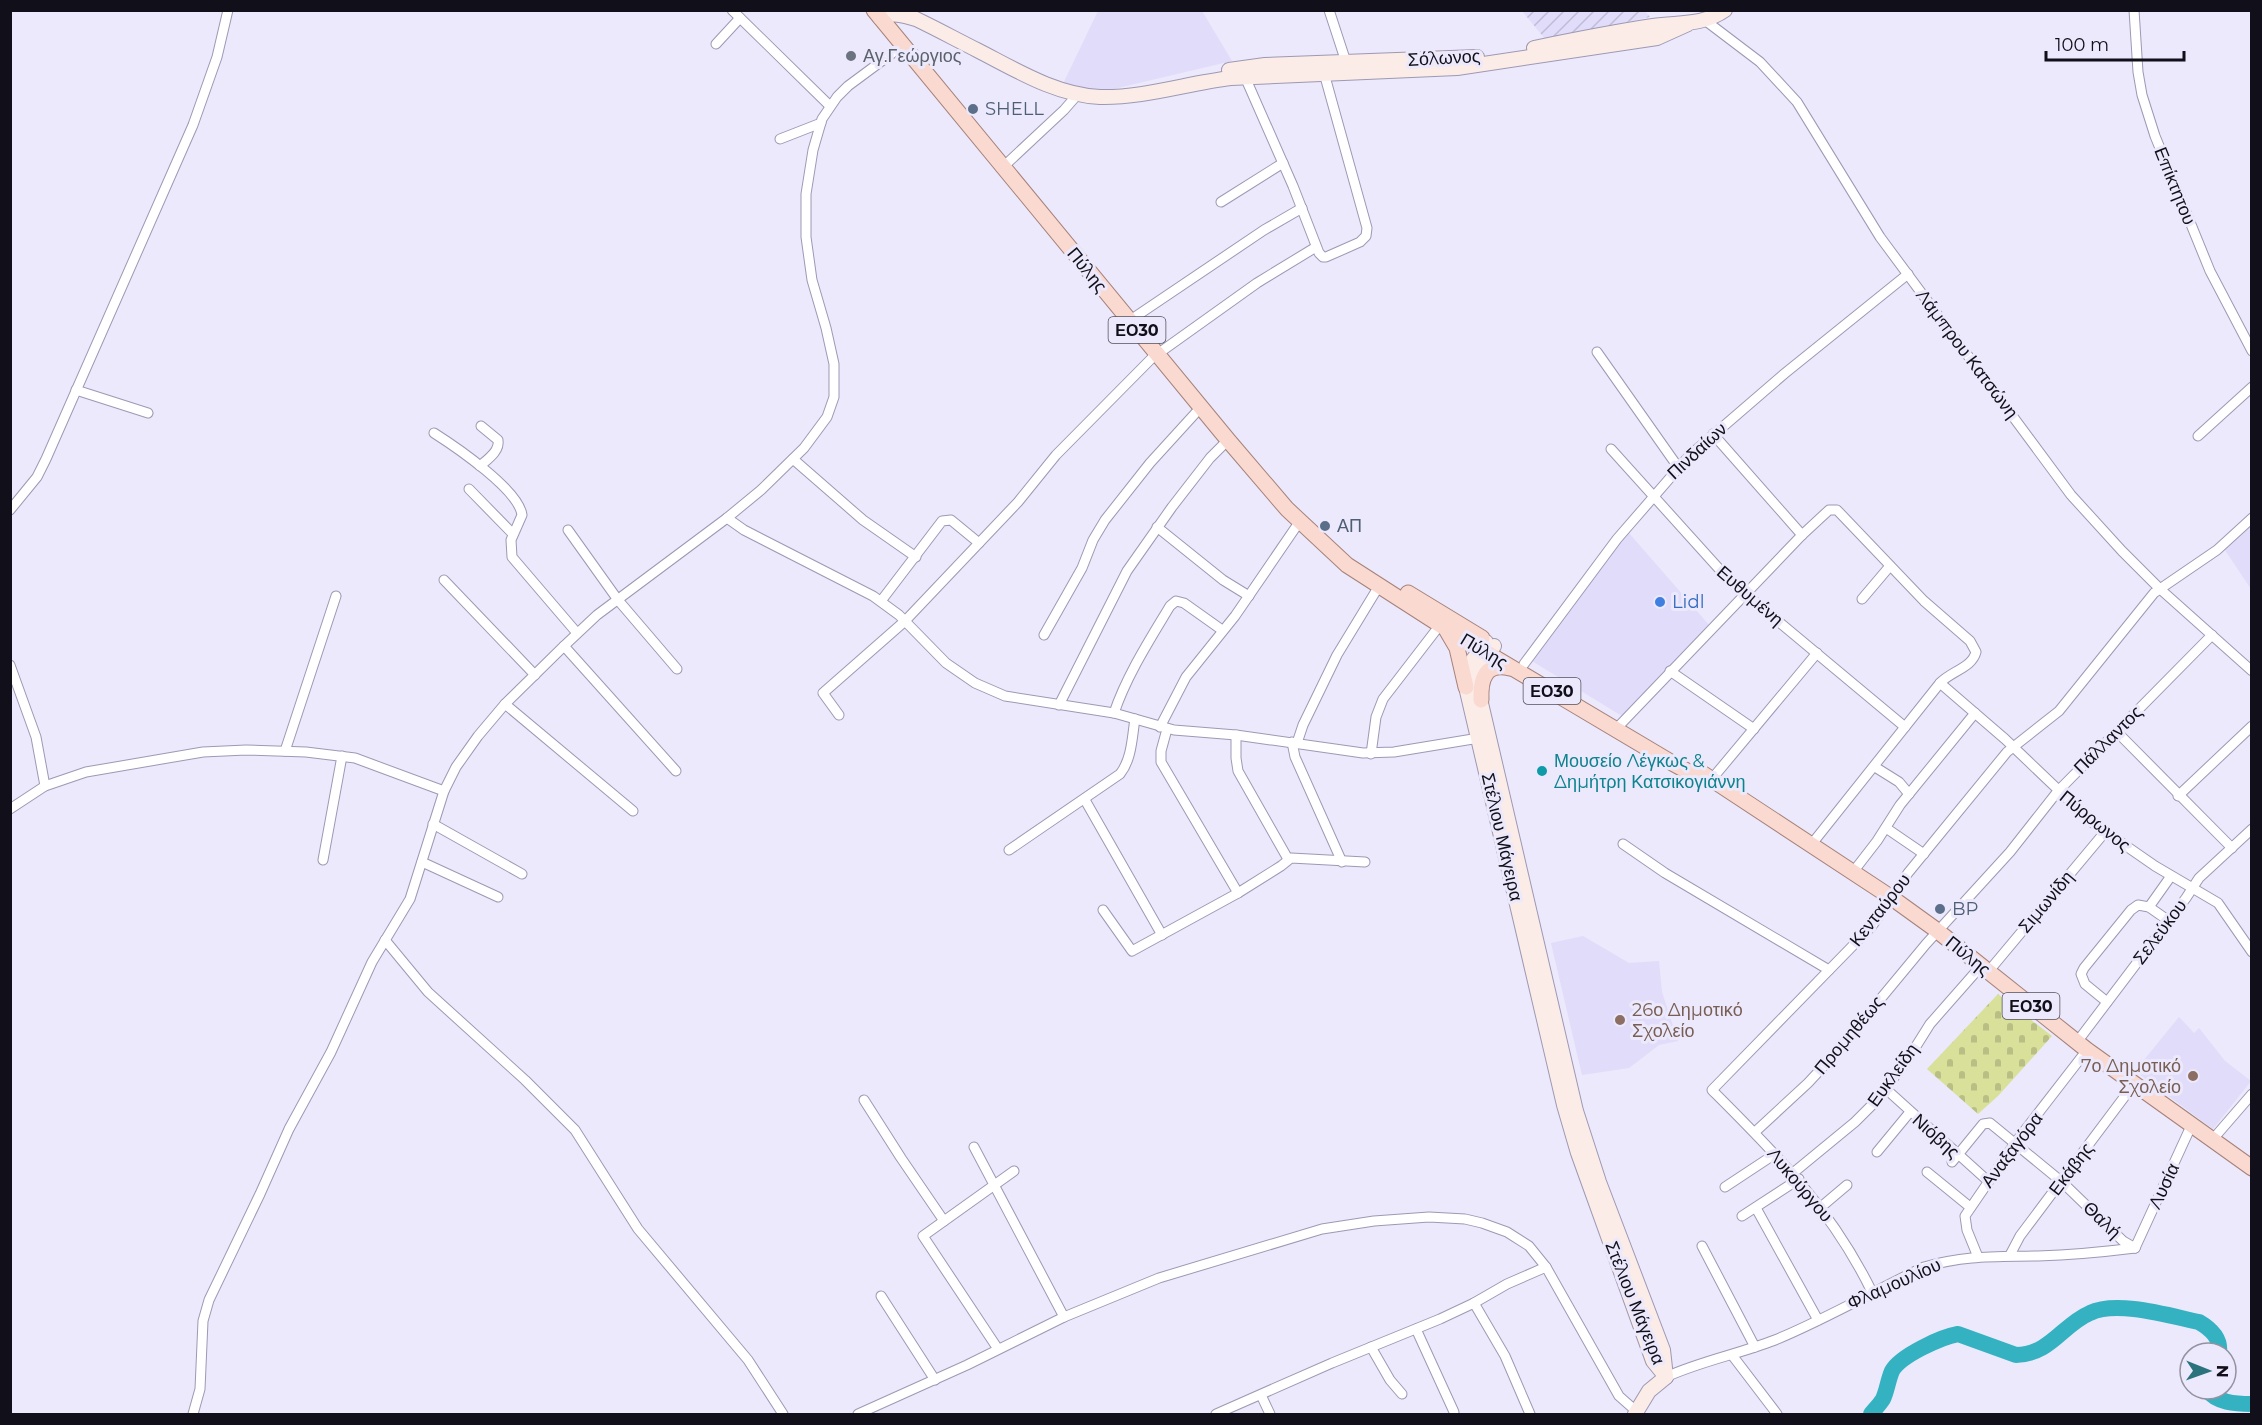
<svg xmlns="http://www.w3.org/2000/svg" width="2262" height="1425" viewBox="0 0 2262 1425" font-family="Montserrat,sans-serif">
<defs>
<pattern id="industrial-furrows" width="10" height="10" patternUnits="userSpaceOnUse" patternTransform="scale(1.5)"><rect width="10" height="10" fill="#e0dcfa"/><path d="M-1 1l2-2M0 10L10 0M9 11l2-2" fill="none" stroke="#bfbcd6"/></pattern>
<pattern id="cemetery-stones" width="16" height="16" patternUnits="userSpaceOnUse" patternTransform="scale(1.5)"><rect width="16" height="16" fill="#d9e09a"/><path d="M2 7V4a2 2 0 0 1 4 0v3zM10 15v-3a2 2 0 0 1 4 0v3z" fill="#b9bf84"/></pattern>
</defs>
<rect width="100%" height="100%" fill="#ebe9fb"/>
<g fill="#e0dcfa">
<path d="M1098,11H1202L1232,61L1105,91H1092L1063,84Z"/>
<path d="M2251,523V589L2225,550Z"/>
<path d="M1628,532L1709,625L1622,716L1532,661Z"/>
<path d="M1583,936L1629,963L1659,961L1662,992L1678,1041L1659,1045L1629,1068L1582,1075L1551,943Z"/>
<path d="M2179,1017L2194,1033L2199,1028L2225,1061L2251,1081L2213,1129L2135,1071Z"/>
</g>
<path fill="url(#industrial-furrows)" d="M1522,11H1645L1650,17L1546,40Z"/>
<path fill="url(#cemetery-stones)" d="M1998,994L2052,1036L1998,1096L1978,1114L1927,1069Z"/>
<g fill="none" stroke-linecap="round" stroke-linejoin="round">
<g stroke="#35b2c1" stroke-width="16">
<path d="M2206,1389C2217,1403 2235,1404 2252,1404"/>
<path d="M1871,1414C1875,1409 1880,1404 1883,1399C1887,1391 1888,1380 1892,1371C1900,1356 1941,1337 1958,1334L2016,1355C2051,1354 2062,1325 2090,1313C2117,1300 2170,1316 2199,1322C2211,1329 2221,1338 2219,1353"/>
</g>
<g stroke="#9d99b4" stroke-width="11">
<g id="street">
<path d="M732,10L830,106"/>
<path d="M1329,10L1346,62"/>
<path d="M2134,10L2138,72L2142,95L2155,136L2210,271L2252,351"/>
<path d="M1706,21L1760,62L1797,102L1880,237L2071,495L2122,551L2159,588L2252,671"/>
<path d="M716,44L740,18"/>
<path d="M1245,77L1293,186L1319,253L1323,257H1326L1360,242L1366,236L1367,228L1324,73"/>
<path d="M780,139L821,123"/>
<path d="M1002,168L1064,110L1078,94"/>
<path d="M1221,202L1283,163"/>
<path d="M1129,321L1264,230L1302,208"/>
<path d="M1597,352L1678,467"/>
<path d="M76,390L148,413"/>
<path d="M434,433C456,447 519,490 522,515L511,540L512,557L577,633"/>
<path d="M1713,434L1802,535"/>
<path d="M2198,436L2252,387"/>
<path d="M1611,449L1730,581L1905,727"/>
<path d="M793,459L863,520L916,557"/>
<path d="M480,466C488,459 500,451 498,440L481,426"/>
<path d="M469,489L513,534"/>
<path d="M10,510L37,477L46,459L193,125L217,57L228,10"/>
<path d="M727,518L744,530L873,596L899,615L946,663L975,683L1005,696L1114,713L1174,730L1236,735L1363,753L1394,752L1479,738"/>
<path d="M1157,527L1223,580L1249,596"/>
<path d="M568,530L618,600L677,669"/>
<path d="M444,580L535,675"/>
<path d="M1862,599L1890,566"/>
<path d="M881,601L942,521L951,520L979,543"/>
<path d="M1044,635L1082,568L1093,540L1105,520L1150,463L1201,407"/>
<path d="M564,646L676,771"/>
<path d="M1524,664L1617,539L1689,456L1784,374L1908,274"/>
<path d="M10,665L36,737L45,786"/>
<path d="M1670,671L1754,729"/>
<path d="M1940,683L2005,739L2093,823L2155,866L2218,903L2252,952"/>
<path d="M505,704L633,811"/>
<path d="M1059,705L1127,571L1172,507L1210,458L1228,440"/>
<path d="M1114,713C1127,675 1149,641 1170,606L1176,601L1184,603L1222,630"/>
<path d="M839,715L823,693L905,621L1018,502L1056,455L1152,358L1257,283L1316,247"/>
<path d="M1160,727L1186,677L1235,616L1300,521"/>
<path d="M1167,729L1161,751V762L1238,893"/>
<path d="M1616,729L1802,535L1829,510H1837L1924,601L1970,641L1976,652C1972,668 1951,671 1940,683L1811,845"/>
<path d="M2117,732L2232,848"/>
<path d="M1236,735V758L1238,771L1288,859"/>
<path d="M1292,742L1295,757L1342,862"/>
<path d="M1297,743L1303,725L1337,655L1379,586"/>
<path d="M285,751L336,596"/>
<path d="M1371,754L1376,717L1383,699L1440,625"/>
<path d="M1875,767L1899,782L1909,794"/>
<path d="M1711,780L1817,653"/>
<path d="M2178,796L2252,726"/>
<path d="M1085,800L1162,935"/>
<path d="M10,809L45,786L86,772L203,752L246,750L306,752L355,758L444,791"/>
<path d="M433,824L522,874"/>
<path d="M1886,828L1924,854"/>
<path d="M1623,844L1665,873L1829,970"/>
<path d="M1009,850L1120,774C1132,759 1132,737 1135,719"/>
<path d="M323,860L342,756"/>
<path d="M422,862L498,897"/>
<path d="M1853,872L1877,841L1900,805L1975,713"/>
<path d="M2149,907L2171,876"/>
<path d="M1103,910L1132,951L1238,893L1281,866L1291,858L1365,862"/>
<path d="M385,940L428,992L525,1080L575,1130L638,1229L748,1360L783,1414"/>
<path d="M1988,972L2105,832"/>
<path d="M2107,1002L2085,984L2081,974L2084,968L2131,910L2138,905L2149,907L2169,921"/>
<path d="M2077,1042L2186,898L2199,878L2252,829"/>
<path d="M1886,1089L1988,1181"/>
<path d="M864,1100L901,1158L944,1221"/>
<path d="M1755,1132L1808,1083L1834,1055L1926,944L2010,852L2058,791L2212,635"/>
<path d="M2213,1139L2252,1094"/>
<path d="M974,1147L1064,1317"/>
<path d="M1877,1152L1910,1112"/>
<path d="M1952,1162L1983,1124L1990,1123L2062,1182L2123,1241L2135,1248"/>
<path d="M1927,1172L1970,1207"/>
<path d="M1793,1173L1855,1122L1877,1100L1908,1059L1930,1024L1981,966"/>
<path d="M1725,1187L1775,1154"/>
<path d="M1821,1207L1847,1185"/>
<path d="M1756,1208L1818,1320"/>
<path d="M1742,1216L1799,1179"/>
<path d="M1702,1246L1755,1347"/>
<path d="M2135,1248L2192,1124"/>
<path d="M2010,1255L2020,1236L2134,1084"/>
<path d="M1978,1257L1967,1230L1965,1216L2015,1143L2087,1050"/>
<path d="M1872,1292C1831,1208 1777,1155 1712,1090L1872,926L1908,873L2007,752L2059,711L2154,593L2217,550L2252,518"/>
<path d="M881,1296L935,1380"/>
<path d="M1474,1303L1505,1356L1530,1414"/>
<path d="M1416,1329L1454,1412"/>
<path d="M1371,1347L1390,1380L1402,1394"/>
<path d="M998,1349L923,1236L1014,1171"/>
<path d="M1732,1355L1777,1414"/>
<path d="M1666,1377C1701,1361 1739,1354 1775,1340C1826,1319 1874,1291 1924,1267C1966,1255 1996,1257 2038,1256C2071,1255 2103,1252 2135,1248"/>
<path d="M1261,1395L1270,1414"/>
<path d="M193,1414L200,1389L203,1321L209,1300L260,1194L289,1129L331,1052L372,962L410,899L444,791L456,767L478,736L505,704L564,646L597,615L727,518L761,490L804,448L827,417L834,397V364L826,328L812,280L806,237V194L813,150L822,119L837,97L848,86L902,46"/>
<path d="M858,1414L967,1365L1064,1317L1159,1278L1322,1229L1374,1221L1429,1217L1465,1219L1482,1223L1507,1232L1529,1246L1546,1267L1619,1396L1636,1411"/>
<path d="M1216,1414L1332,1363L1440,1319L1474,1303L1507,1284L1546,1267"/>
</g>
</g>
<g stroke="#9d99b4" stroke-width="16">
<g id="secondary">
<path d="M880,18C892,12 903,15 916,19C937,29 957,40 977,50C1016,70 1056,95 1100,97C1144,98 1188,83 1231,78L1457,68L1657,38L1688,24"/>
<path d="M1534,48C1573,40 1613,32 1653,26C1679,22 1702,26 1725,10"/>
<path d="M1229,70L1265,65L1477,57"/>
<path d="M1486,642L1469,665L1466,687L1564,1105L1578,1153L1653,1361L1666,1377"/>
<path d="M1494,646L1480,668L1477,686L1576,1111L1599,1182L1663,1350L1666,1377"/>
<path d="M1635,1414L1649,1391L1666,1377"/>
</g>
</g>
<g stroke="#a6827b" stroke-width="17">
<g id="primary">
<path d="M874,10L1228,440L1287,509L1347,565L1445,628L1674,764L1687,771L1706,777"/>
<path d="M1408,593L1482,638"/>
<path d="M1447,631L1457,648L1466,687"/>
<path d="M1481,700C1480,678 1486,662 1510,668"/>
<path d="M1699,771L1892,898L1935,929L2087,1050L2252,1168"/>
</g>
</g>
<use href="#street" stroke="#fff" stroke-width="9"/>
<use href="#secondary" stroke="#fcece7" stroke-width="14"/>
<use href="#primary" stroke="#fad9d0" stroke-width="15"/>
</g>
<circle fill="#6b7280" stroke="#ebe9fb" stroke-width="2" cx="851" cy="56" r="6"/>
<g fill="#5c6f8a" stroke="#ebe9fb" stroke-width="2">
<circle cx="973" cy="109" r="6"/>
<circle cx="1325" cy="526" r="6"/>
<circle cx="1940" cy="909" r="6"/>
</g>
<circle fill="#3f7fe0" stroke="#ebe9fb" stroke-width="2" cx="1660" cy="602" r="6"/>
<circle fill="#0f9aa8" stroke="#ebe9fb" stroke-width="2" cx="1542" cy="771" r="6"/>
<g fill="#8d6e63" stroke="#ebe9fb" stroke-width="2">
<circle cx="1620" cy="1020" r="6"/>
<circle cx="2193" cy="1076" r="6"/>
</g>
<g text-anchor="middle" dominant-baseline="central" stroke-width="6" stroke-linejoin="round" paint-order="stroke">
<g fill="#ebe9fb" stroke="#52505d" stroke-width="1.5">
<rect x="1108.5" y="317" width="57" height="26" rx="4.5"/>
<rect x="1523.5" y="678" width="57" height="26" rx="4.5"/>
<rect x="2002.5" y="993" width="57" height="26" rx="4.5"/>
</g>
<g font-size="16" font-weight="bold" fill="#110f19">
<text x="1137" y="330">ΕΟ30</text>
<text x="1552" y="691">ΕΟ30</text>
<text x="2031" y="1006">ΕΟ30</text>
</g>
<g font-size="18" fill="#5b616d" stroke="#ebe9fb" text-anchor="start">
<text x="863" y="56">Αγ.Γεώργιος</text>
</g>
<g font-size="18" fill="#110f19" stroke="#ebe9fb">
<text transform="translate(1444 58) rotate(-3)">Σόλωνος</text>
<text transform="translate(2175 186) rotate(68)">Επίκτητου</text>
<text transform="translate(1087 270) rotate(51)">Πύλης</text>
<text transform="translate(1967 354) rotate(53)">Λάμπρου Κατσώνη</text>
<text transform="translate(1697 451) rotate(-43)">Πινδαίων</text>
<text transform="translate(1750 596) rotate(41)">Ευθυμένη</text>
<text transform="translate(1484 651) rotate(31)">Πύλης</text>
<text transform="translate(2108 740) rotate(-45)">Πάλλαντος</text>
<text transform="translate(2095 821) rotate(39)">Πύρρωνος</text>
<text transform="translate(1502 837) rotate(77)">Στέλιου Μάγειρα</text>
<text transform="translate(2046 902) rotate(-50)">Σιμωνίδη</text>
<text transform="translate(1880 910) rotate(-52)">Κενταύρου</text>
<text transform="translate(2160 932) rotate(-53)">Σελεύκου</text>
<text transform="translate(1968 956) rotate(39)">Πύλης</text>
<text transform="translate(1849 1035) rotate(-50)">Προμηθέως</text>
<text transform="translate(1893 1075) rotate(-54)">Ευκλείδη</text>
<text transform="translate(1936 1136) rotate(42)">Νιόβης</text>
<text transform="translate(2012 1150) rotate(-53)">Αναξαγόρα</text>
<text transform="translate(2071 1169) rotate(-53)">Εκάβης</text>
<text transform="translate(1800 1185) rotate(50)">Λυκούργου</text>
<text transform="translate(2164 1186) rotate(-65)">Λυσία</text>
<text transform="translate(2102 1220) rotate(44)">Θαλή</text>
<text transform="translate(1894 1284) rotate(-24)">Φλαμουλίου</text>
<text transform="translate(1635 1303) rotate(68)">Στέλιου Μάγειρα</text>
</g>
<g font-size="18" fill="#4e5e75" stroke="#ebe9fb" text-anchor="start">
<text x="985" y="109">SHELL</text>
<text x="1337" y="526">ΑΠ</text>
<text x="1952" y="909">BP</text>
</g>
<g font-size="18" fill="#366cbe" stroke="#ebe9fb" text-anchor="start">
<text x="1672" y="602">Lidl</text>
</g>
<g font-size="18" fill="#0d838f" stroke="#ebe9fb" text-anchor="start">
<text x="1554" y="761">Μουσείο Λέγκως &amp;<tspan x="1554" dy="21">Δημήτρη Κατσικογιάννη</tspan></text>
</g>
<g font-size="18" fill="#785e54" stroke="#ebe9fb" text-anchor="start">
<text x="1632" y="1010">26ο Δημοτικό<tspan x="1632" dy="21">Σχολείο</tspan></text>
<text x="2181" y="1066" text-anchor="end">7ο Δημοτικό<tspan x="2181" dy="21">Σχολείο</tspan></text>
</g>
</g>
<rect width="2262" height="1425" fill="none" stroke="#110f19" stroke-width="24"/>
<g transform="translate(2208 1371) rotate(91)"><circle r="28" fill="#ebe9fb" stroke="#9492a1" stroke-width="1.5"/>
<path d="M0-4.5L10 22L0 15L-10 22Z" fill="#2a737c"/>
<text y="-9" font-size="16" font-weight="bold" text-anchor="middle" fill="#110f19">N</text>
</g>
<path d="M2046 51v9h138v-9" fill="none" stroke="#110f19" stroke-width="3"/>
<text x="2055" y="51" font-size="18" fill="#110f19" stroke="#ebe9fb" stroke-width="4.5" paint-order="stroke">100 m</text>
</svg>
